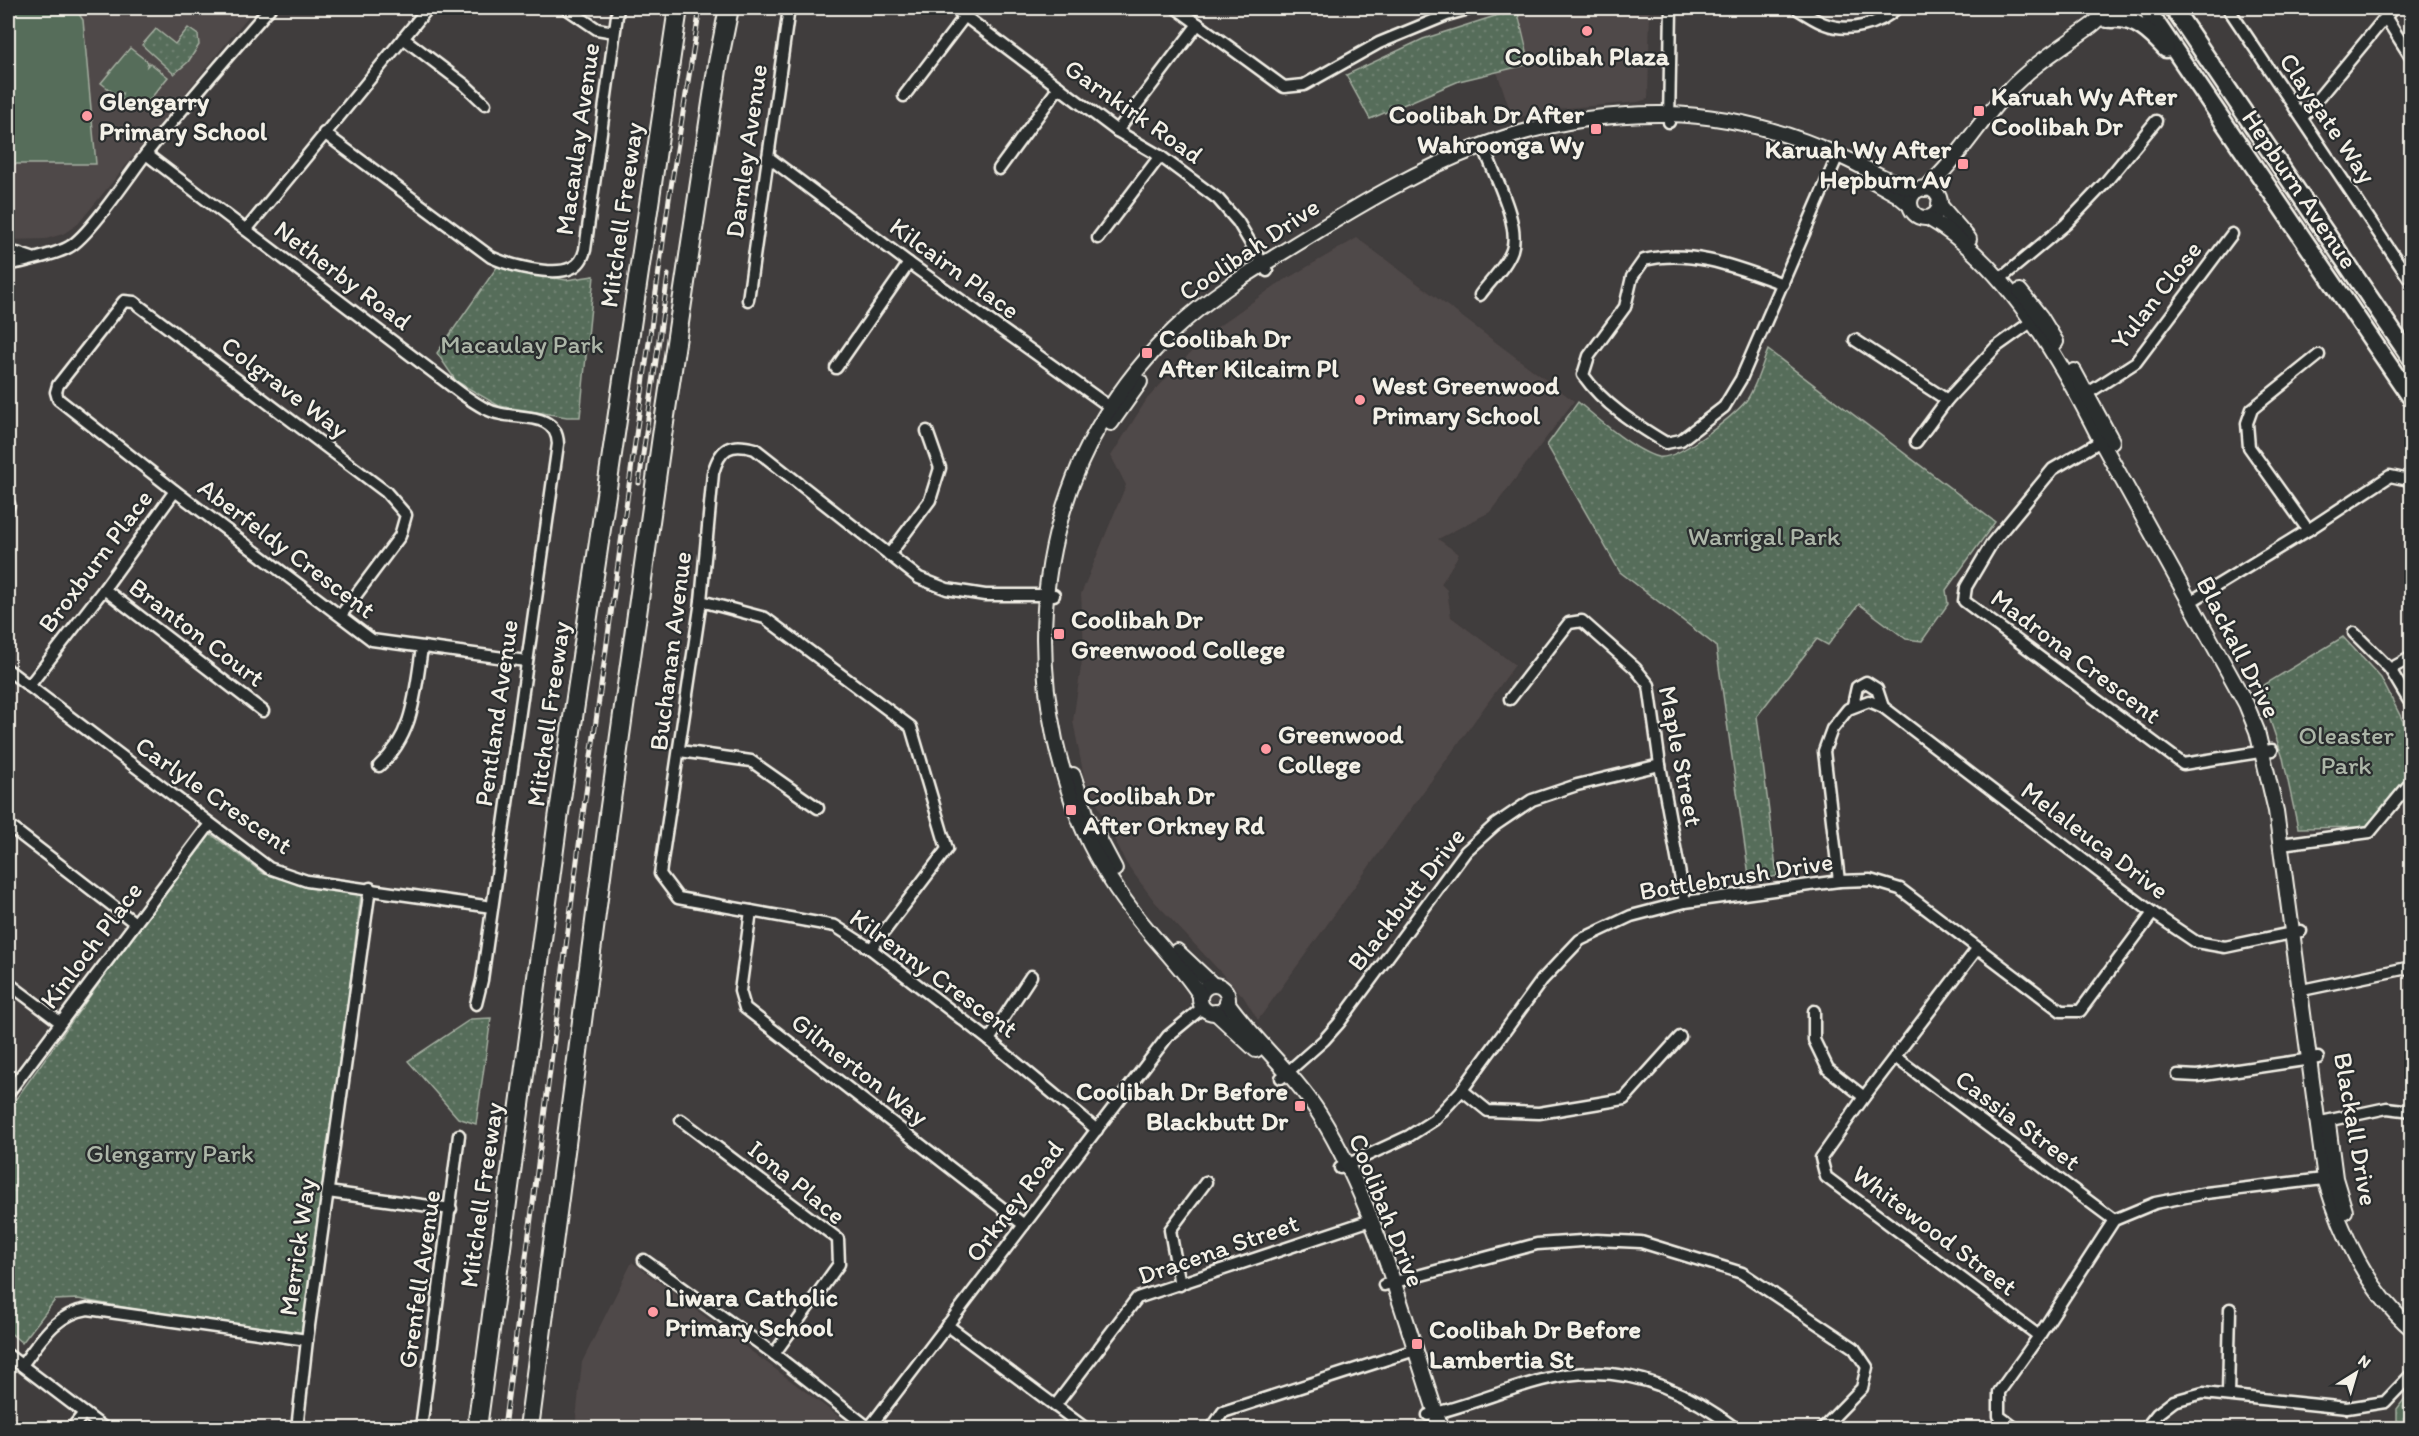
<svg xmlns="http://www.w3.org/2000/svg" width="2419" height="1436" viewBox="0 0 2419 1436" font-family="Itim,sans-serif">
<defs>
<pattern id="park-dots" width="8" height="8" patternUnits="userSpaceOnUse" patternTransform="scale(1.5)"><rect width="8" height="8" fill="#566d5a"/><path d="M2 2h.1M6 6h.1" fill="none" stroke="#6f8272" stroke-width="1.8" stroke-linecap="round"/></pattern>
</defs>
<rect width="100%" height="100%" fill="#403d3d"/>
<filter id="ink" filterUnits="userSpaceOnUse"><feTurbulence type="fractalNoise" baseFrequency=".0167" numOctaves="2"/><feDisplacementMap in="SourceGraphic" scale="12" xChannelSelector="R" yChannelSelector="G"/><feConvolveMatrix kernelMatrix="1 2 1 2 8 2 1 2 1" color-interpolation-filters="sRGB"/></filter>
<g filter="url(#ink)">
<g fill="#504848">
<path d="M8,8H255L78,224L63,234L46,239L8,240Z"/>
<path d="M1522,8H1650L1648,99L1638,102L1556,109L1513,119L1497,72L1529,63L1517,9Z"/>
<path d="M1357,238L1574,401L1490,512L1438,539L1459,554L1441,584L1447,590L1451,617L1515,665L1258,1020L1243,996L1155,902L1126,863L1084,777L1073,721L1084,647L1081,594L1126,485L1111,456L1147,399L1209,333L1276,285Z"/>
<path d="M632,1262L842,1419L846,1428H575L582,1362Z"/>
</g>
<g fill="url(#park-dots)" stroke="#a5afa1" stroke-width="1.5">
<path d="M1517,9L1530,64L1459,81L1370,119L1346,75L1423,39Z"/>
<path d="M188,28L198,35L199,45L188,62L174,74L142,45L156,29L175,44Z"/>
<path d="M497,267L566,280L594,276L580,417H567L499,406L456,381L437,353Z"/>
<path d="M1768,350L1995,522L1946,590L1948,604L1922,641L1906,639L1859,604L1828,645L1817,639L1757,716L1777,876L1750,882L1716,646L1620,572L1547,445L1578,402C1597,418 1634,451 1658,457C1677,461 1733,417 1746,401C1755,390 1762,364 1768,350Z"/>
<path d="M2343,637L2381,678L2411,737V777L2370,827L2298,828L2283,758L2259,688Z"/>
<path d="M208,832L264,874L361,894L307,1340L78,1299L55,1300L22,1343L8,1331V1110Z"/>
<path d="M491,1018L476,1124L458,1118L408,1061L471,1019Z"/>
<path d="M2411,1390V1428H2397V1409Z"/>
</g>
<g fill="#566d5a" stroke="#a5afa1" stroke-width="1.5">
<path d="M75,8L83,20L96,164H8V11Z"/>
<path d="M130,48L148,62L147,66L150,63L168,77L139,113L121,98L122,94L119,97L101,83Z"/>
</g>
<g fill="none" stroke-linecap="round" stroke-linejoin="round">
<g stroke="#f4f1e8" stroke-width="15">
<g id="street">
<path d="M566,8L597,29L614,32"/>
<path d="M954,8L1117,131L1160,156L1218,199L1238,222L1267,271"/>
<path d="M1176,8L1284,87L1304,85L1379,43L1447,15L1472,8"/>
<path d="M1799,8V10C1808,15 1816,21 1825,24C1849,33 1879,25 1897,8"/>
<path d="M2228,8L2412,283"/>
<path d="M2386,18L2412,59"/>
<path d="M403,38L465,85L485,104"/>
<path d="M904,96L965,16"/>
<path d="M2302,118L2393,8"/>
<path d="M1669,122L1671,8"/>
<path d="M1117,131L1198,24"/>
<path d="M324,133L491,257C508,265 553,277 571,268C579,265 583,258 585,250L618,8"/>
<path d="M146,154L462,394C474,402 486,411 501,414C523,419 557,413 558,444L482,980L476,1004"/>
<path d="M768,157L909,263L1117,412"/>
<path d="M999,169L1059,87"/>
<path d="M246,230L428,8"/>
<path d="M1098,238L1160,156"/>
<path d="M8,253H17L32,258"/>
<path d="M8,264C18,264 59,253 69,247C89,236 129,176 145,155C185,105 228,56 270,8"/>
<path d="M1999,280L2066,224L2105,183L2156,121"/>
<path d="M1783,284C1739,268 1691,248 1644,260L1632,277L1625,307L1589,356L1583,375C1604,405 1635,424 1666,443L1681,440L1724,407L1741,379L1838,155"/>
<path d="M1480,295C1490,281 1506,267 1512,250C1521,223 1492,172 1483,144"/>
<path d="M748,300L789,8"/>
<path d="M1855,340L1947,400"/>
<path d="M836,368L909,263"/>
<path d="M2082,397L2136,362L2232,234"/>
<path d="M2106,438L2053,469L1992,543L1966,587L1964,601L2183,764L2272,750"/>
<path d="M1916,442L1947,400L1996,347L2038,317"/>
<path d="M8,507L9,504"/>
<path d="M2308,530L2249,447L2247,423L2252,409L2319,355"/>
<path d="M889,555L930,500L940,468L927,431"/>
<path d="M104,589L263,711"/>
<path d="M1054,595H985L947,589L919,578L755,449C730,442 720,448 713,473L701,601L660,874L678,898L835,926L871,949L989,1040L1097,1130"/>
<path d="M701,601L765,618L911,727L947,849L871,949"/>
<path d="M2190,602L2308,530L2390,476L2409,480L2412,484"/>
<path d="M341,615L400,536L406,515L386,492L134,302L124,301L58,385L56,392L58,399L175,491L372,640L526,661"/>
<path d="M2354,633L2390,669L2412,706"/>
<path d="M2390,669L2412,657"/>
<path d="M8,670L269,868L307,881L492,907"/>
<path d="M29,686L104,589L175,491"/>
<path d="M1510,699L1569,623L1582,621L1635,668L1649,685L1660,765L1685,902"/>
<path d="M1853,705L1857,687L1866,682L1877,689L1883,707"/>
<path d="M680,751L751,761L818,808"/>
<path d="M379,766C414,735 415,692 422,648"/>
<path d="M8,825L135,923"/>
<path d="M2281,844L2370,832L2412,781"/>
<path d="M1839,881L1824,751L1832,729L1848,709L1869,701L1883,707L2153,913L2196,942L2225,947L2301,931"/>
<path d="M751,911L740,991L745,1008L1024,1225"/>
<path d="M1977,949L1864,1097L1821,1158L1826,1177L2039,1336"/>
<path d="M8,983L60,1022"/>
<path d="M2302,990L2412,967"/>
<path d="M1814,1011V1040L1828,1069L1864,1097"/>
<path d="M989,1040L1031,976"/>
<path d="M1895,1057L2114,1220"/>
<path d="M2178,1075L2197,1076L2318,1058"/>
<path d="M1281,1078L1324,1040L1339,1023L1466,851L1495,825L1532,800L1577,785L1660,765"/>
<path d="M1462,1090L1488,1111L1539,1113L1624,1099L1680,1037"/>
<path d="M8,1093L210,824"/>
<path d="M681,1120L838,1239L839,1264L774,1354"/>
<path d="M2321,1122L2387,1108L2412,1111"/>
<path d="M1340,1168L1409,1136L1434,1120L1462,1090L1542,980L1580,940L1631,916L1685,902L1839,881L1870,880L1900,889L2061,1011H2080L2153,913"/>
<path d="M328,1192L451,1209"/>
<path d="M644,1260L774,1354L869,1428"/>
<path d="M1180,1285L1170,1230L1206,1182"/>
<path d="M1384,1285L1537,1244L1597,1240L1641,1242L1742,1273L1854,1348L1867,1367L1862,1388L1823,1428"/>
<path d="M947,1325L1085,1428"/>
<path d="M8,1355L104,1428"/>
<path d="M22,1365C41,1340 55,1314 88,1309L307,1340L370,888"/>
<path d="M2228,1395L2230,1309"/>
<path d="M1055,1406L1137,1298L1371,1220"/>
<path d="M1428,1415C1467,1406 1504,1390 1542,1380C1614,1360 1678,1384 1735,1428"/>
<path d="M298,1420L307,1340"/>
<path d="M72,1428L84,1413"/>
<path d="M421,1428L459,1135"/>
<path d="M869,1428L1168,1036L1203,1007"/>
<path d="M1212,1428L1223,1412L1415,1350"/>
<path d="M2015,1428L1999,1416V1392L2039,1336L2114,1220L2155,1203L2206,1193L2332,1178"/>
<path d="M2146,1428L2157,1414L2174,1401L2203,1393L2347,1408L2385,1402L2412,1374"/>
</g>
</g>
<g stroke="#f4f1e8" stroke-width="18">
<g id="secondary">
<path d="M2107,20L2128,8"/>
<path d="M1873,181L1898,195L1910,205"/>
<circle cx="1925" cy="203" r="15"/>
<path d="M1925,189C1957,161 1979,122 2008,91C2032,65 2062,47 2091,26C2098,21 2104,13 2111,8"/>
<path d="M1939,204L1969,239"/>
<path d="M1928,218C2005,262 2063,364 2101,441L2246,704L2257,731L2276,811L2325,1179C2342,1235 2367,1290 2412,1329"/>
<path d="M2020,291L2040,316L2056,342"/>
<path d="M2074,371L2112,441"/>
<path d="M1111,423L1140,382"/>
<path d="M1073,775L1087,816L1115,869"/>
<path d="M1177,951L1213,985"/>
<circle cx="1214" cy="999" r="14"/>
<path d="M1200,995C1186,973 1168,954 1151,934C1128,907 1106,876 1090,844C1074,811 1063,775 1055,740C1023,589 1062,438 1174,330C1214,292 1262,265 1309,236C1426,164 1523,112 1666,114C1725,115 1785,131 1840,156C1865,167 1891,184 1918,190"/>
<path d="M1227,1002C1255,1042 1294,1073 1320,1115C1378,1209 1405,1324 1441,1428"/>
<path d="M1215,1012L1256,1050"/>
<path d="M2328,1124L2335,1178L2345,1211"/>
</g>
</g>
<g stroke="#f4f1e8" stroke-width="21">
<g id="primary">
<path d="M2146,8L2412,399"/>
<path d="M2173,8L2412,360"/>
<path d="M2111,19C2134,16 2151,33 2166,49"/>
</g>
</g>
<g stroke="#f4f1e8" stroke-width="22">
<g id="highway">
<path d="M477,1428L558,819L678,8"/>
<path d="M529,1428L609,814L662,436L718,63L729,8"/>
</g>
</g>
<use href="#street" stroke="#2a2d2e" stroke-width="10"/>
<use href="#secondary" stroke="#2a2d2e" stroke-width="14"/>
<use href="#primary" stroke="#2a2d2e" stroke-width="16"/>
<use href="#highway" stroke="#2a2d2e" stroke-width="18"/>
<g stroke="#f4f1e8" stroke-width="5">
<g id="rail">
<path d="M639,483L668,275"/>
<path d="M504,1428L583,814L669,199L700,8"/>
</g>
</g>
<use href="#rail" stroke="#2a2d2e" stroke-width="3" stroke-dasharray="9" stroke-linecap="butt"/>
</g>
</g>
<g fill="#ff9aa2" stroke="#2a2d2e" stroke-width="2">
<circle cx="1587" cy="31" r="6"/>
<rect x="1973" y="105" width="12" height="12" rx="3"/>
<circle cx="87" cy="116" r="6"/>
<rect x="1590" y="123" width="12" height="12" rx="3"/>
<rect x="1957" y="158" width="12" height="12" rx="3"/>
<rect x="1141" y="347" width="12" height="12" rx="3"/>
<circle cx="1360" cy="400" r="6"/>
<rect x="1053" y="628" width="12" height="12" rx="3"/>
<circle cx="1266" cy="749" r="6"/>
<rect x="1065" y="804" width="12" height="12" rx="3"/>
<rect x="1294" y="1100" width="12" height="12" rx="3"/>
<circle cx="653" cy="1312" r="6"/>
<rect x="1411" y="1338" width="12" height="12" rx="3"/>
</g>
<g text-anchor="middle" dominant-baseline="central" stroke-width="4.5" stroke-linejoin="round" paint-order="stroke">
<g font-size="26" font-weight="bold" fill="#f4f1e8" stroke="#2a2d2e" text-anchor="start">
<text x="1587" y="56" text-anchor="middle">Coolibah Plaza</text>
<text x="1991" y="96">Karuah Wy After<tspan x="1991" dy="30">Coolibah Dr</tspan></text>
<text x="99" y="101">Glengarry<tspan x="99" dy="30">Primary School</tspan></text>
<text x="1584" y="114" text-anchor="end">Coolibah Dr After<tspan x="1584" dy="30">Wahroonga Wy</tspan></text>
<text x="1951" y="149" text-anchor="end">Karuah Wy After<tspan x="1951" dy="30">Hepburn Av</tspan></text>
<text x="1159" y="338">Coolibah Dr<tspan x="1159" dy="30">After Kilcairn Pl</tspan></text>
<text x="1372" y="385">West Greenwood<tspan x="1372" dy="30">Primary School</tspan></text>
<text x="1071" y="619">Coolibah Dr<tspan x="1071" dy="30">Greenwood College</tspan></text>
<text x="1278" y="734">Greenwood<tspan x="1278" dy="30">College</tspan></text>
<text x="1083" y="795">Coolibah Dr<tspan x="1083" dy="30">After Orkney Rd</tspan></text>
<text x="1288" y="1091" text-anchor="end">Coolibah Dr Before<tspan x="1288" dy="30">Blackbutt Dr</tspan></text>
<text x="665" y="1297">Liwara Catholic<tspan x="665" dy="30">Primary School</tspan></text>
<text x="1429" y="1329">Coolibah Dr Before<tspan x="1429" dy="30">Lambertia St</tspan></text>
</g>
<g font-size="26" fill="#f4f1e8" stroke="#2a2d2e">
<text transform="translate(1134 111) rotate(35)">Garnkirk Road</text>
<text transform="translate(2328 118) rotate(56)">Claygate Way</text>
<text transform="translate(577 139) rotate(-82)">Macaulay Avenue</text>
<text transform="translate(746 151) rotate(-82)">Darnley Avenue</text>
<text transform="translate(2300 189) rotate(56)">Hepburn Avenue</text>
<text transform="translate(621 215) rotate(-82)">Mitchell Freeway</text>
<text transform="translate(1249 249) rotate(-34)">Coolibah Drive</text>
<text transform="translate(955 268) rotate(36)">Kilcairn Place</text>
<text transform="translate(343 275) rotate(37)">Netherby Road</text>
<text transform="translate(2156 295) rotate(-52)">Yulan Close</text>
<text transform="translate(285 387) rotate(37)">Colgrave Way</text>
<text transform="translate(287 548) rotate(37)">Aberfeldy Crescent</text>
<text transform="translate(95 561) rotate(-53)">Broxburn Place</text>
<text transform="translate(197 632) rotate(37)">Branton Court</text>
<text transform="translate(2239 647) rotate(63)">Blackall Drive</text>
<text transform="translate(670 651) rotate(-83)">Buchanan Avenue</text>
<text transform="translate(2076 656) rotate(37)">Madrona Crescent</text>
<text transform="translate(496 713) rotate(-82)">Pentland Avenue</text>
<text transform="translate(548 714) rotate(-82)">Mitchell Freeway</text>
<text transform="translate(1681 756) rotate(79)">Maple Street</text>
<text transform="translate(214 795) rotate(35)">Carlyle Crescent</text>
<text transform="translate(2095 840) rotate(37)">Melaleuca Drive</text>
<text transform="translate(1736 876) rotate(-9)">Bottlebrush Drive</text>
<text transform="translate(1406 899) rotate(-52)">Blackbutt Drive</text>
<text transform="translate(91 945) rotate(-53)">Kinloch Place</text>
<text transform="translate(934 973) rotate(36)">Kilrenny Crescent</text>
<text transform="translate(860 1069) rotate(38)">Gilmerton Way</text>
<text transform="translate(2018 1120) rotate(37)">Cassia Street</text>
<text transform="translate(2356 1129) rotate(80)">Blackall Drive</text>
<text transform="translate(797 1182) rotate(39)">Iona Place</text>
<text transform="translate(481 1195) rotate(-82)">Mitchell Freeway</text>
<text transform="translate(1014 1201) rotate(-53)">Orkney Road</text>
<text transform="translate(1387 1210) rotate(68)">Coolibah Drive</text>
<text transform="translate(1935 1230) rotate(37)">Whitewood Street</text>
<text transform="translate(297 1247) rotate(-82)">Merrick Way</text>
<text transform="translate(1218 1249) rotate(-19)">Dracena Street</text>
<text transform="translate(419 1279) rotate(-82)">Grenfell Avenue</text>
</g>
<g font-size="26" fill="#adb6a8" stroke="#2a2d2e">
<text x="522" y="344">Macaulay Park</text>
<text x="1764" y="536">Warrigal Park</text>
<text x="2346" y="735">Oleaster<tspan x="2346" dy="30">Park</tspan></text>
<text x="170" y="1153">Glengarry Park</text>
</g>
</g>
<rect width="2419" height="1436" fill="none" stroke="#2a2d2e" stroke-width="30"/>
<rect x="15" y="15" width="2389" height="1406" fill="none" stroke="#f4f1e8" stroke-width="2" filter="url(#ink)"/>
<g transform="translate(2356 1373) rotate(37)" stroke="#2a2d2e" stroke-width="4.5" paint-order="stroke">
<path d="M0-4.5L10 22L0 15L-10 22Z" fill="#f4f1e8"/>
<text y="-9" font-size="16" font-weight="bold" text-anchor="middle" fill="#f4f1e8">N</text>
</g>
</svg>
